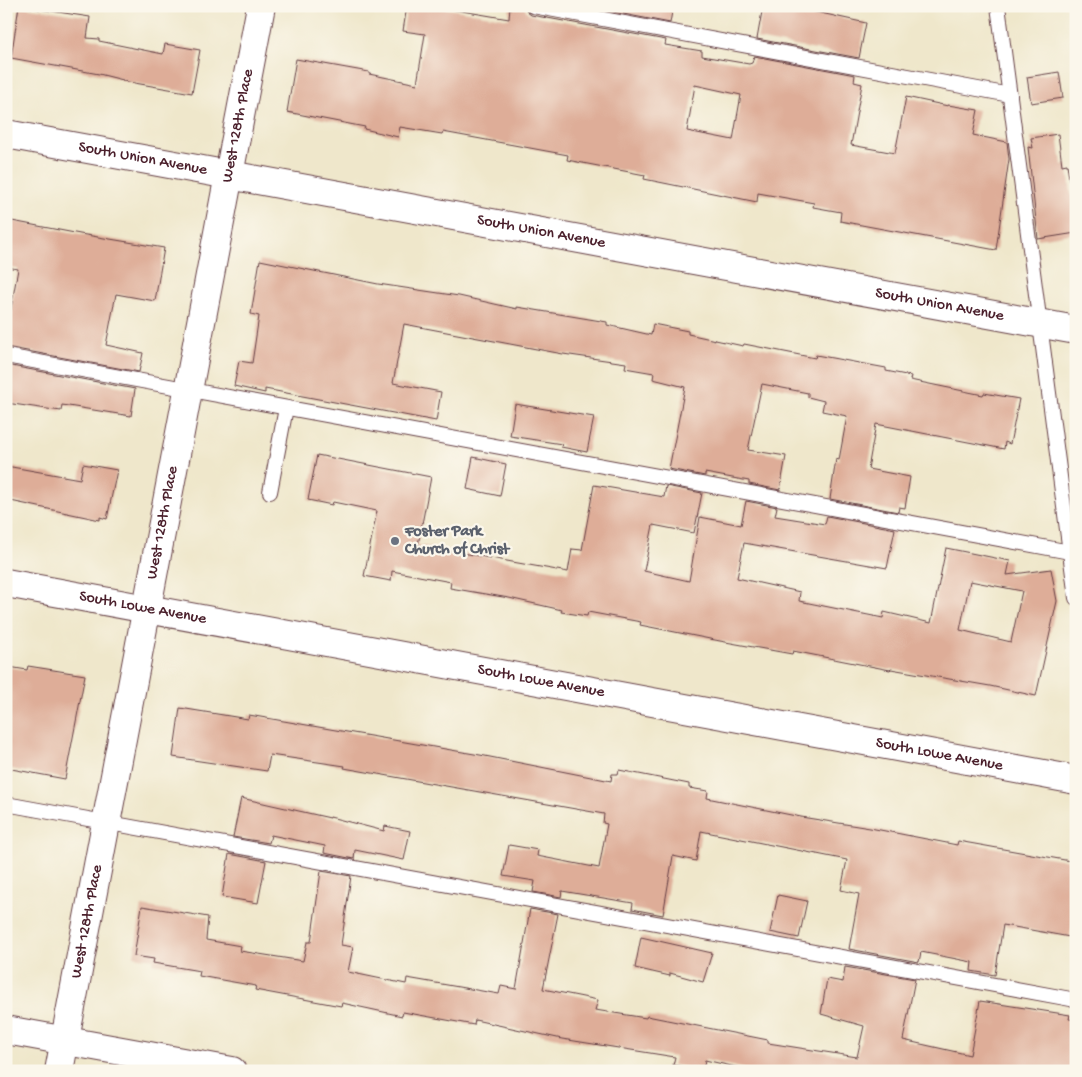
<svg xmlns="http://www.w3.org/2000/svg" width="1082" height="1077" viewBox="0 0 1082 1077" font-family="'Gochi Hand',sans-serif">
<rect width="100%" height="100%" fill="#fbf7ec"/>
<filter id="ink" filterUnits="userSpaceOnUse"><feTurbulence type="fractalNoise" baseFrequency=".02" numOctaves="2"/><feDisplacementMap in="SourceGraphic" scale="10" xChannelSelector="R" yChannelSelector="G"/><feConvolveMatrix kernelMatrix="1 2 1 2 8 2 1 2 1" color-interpolation-filters="sRGB"/></filter>
<filter id="wash" filterUnits="userSpaceOnUse"><feTurbulence type="fractalNoise" baseFrequency=".0096" numOctaves="4" result="noise"/><feDisplacementMap in="SourceGraphic" scale="20" xChannelSelector="R" yChannelSelector="G"/><feGaussianBlur stdDeviation="1.12" result="paint"/><feColorMatrix in="noise" values="0 0 0 0 0 0 0 0 0 0 0 0 0 0 0 0 0 1.4 0 .05"/><feComposite in="paint" operator="in"/></filter>
<g filter="url(#wash)">
<rect width="100%" height="100%" fill="#efe7cb"/>
<g id="blocks">
<g fill="#dead98" fill-rule="evenodd">
<path d="M19,6L90,17L87,38L99,39V41L163,54L165,44L200,50L192,93L123,81V80L99,74L11,58Z"/>
<path d="M407,6H432L509,19L510,6H524L527,12L531,15L666,40L665,45L702,51V56L749,64L752,63L754,56L855,75L854,82L862,84L851,145L895,153L906,97L948,106V105L978,110L973,135L1007,142L1009,159L996,250L840,221L841,212L813,207L814,203L758,193L757,202L644,179L645,175L567,160L568,155L443,132L442,134L400,127L398,137L364,129L365,127L287,112L296,59L369,72V74L417,84L425,34L403,31ZM695,85L741,95L733,140L687,131Z"/>
<path d="M582,6H673L670,23Z"/>
<path d="M763,6H789L866,23L859,58L757,39Z"/>
<path d="M1059,72L1063,98L1031,103L1027,77Z"/>
<path d="M1058,134L1062,165L1067,164L1072,199L1076,198V233L1038,239L1028,147L1033,148L1031,138Z"/>
<path d="M12,221L80,234L164,248L155,301L116,294L106,345L143,353L139,372L6,347V325L8,313L10,314L18,269L6,267Z"/>
<path d="M260,260L378,284L459,296L517,309V307L607,322V325L651,335L653,324L688,331V334L743,346L744,344L815,358L816,355L886,368V371L911,376L910,380L983,395L984,393L1019,399L1010,444L1005,442L1004,449L876,424L868,469L910,477L905,508L899,507L898,512L830,499L836,459L839,460L847,416L822,411L824,401L808,397V393L762,384L748,450L786,456L780,490L749,484V481L705,473V476L669,469L685,387L653,379L654,373L625,368L626,363L563,354L404,324L393,383L441,392L436,421L265,389V393L234,386L239,361L252,363L259,316L251,314Z"/>
<path d="M6,365L135,389L131,416L62,405L61,411L6,403Z"/>
<path d="M515,404L594,417L587,452L561,447L562,444L510,436Z"/>
<path d="M317,455L431,477L418,545L568,572L572,549L582,550L594,485L664,497L666,486L702,493L694,533L653,525L644,571L689,581L700,517L741,525L746,501L777,507L775,516L825,524L827,516L895,529L887,568L744,543L737,578L800,592L799,601L883,618L884,612L931,623L946,548L1010,561L1007,575L1051,569L1057,601L1036,696L990,686L891,669L890,670L793,651L792,654L720,641L640,625L641,622L588,612L587,616L561,612L562,610L509,598L450,588L451,582L392,571L391,581L364,576L377,511L333,502L332,505L308,500ZM970,581L1022,591L1011,642L960,630Z"/>
<path d="M473,457L506,464L500,496L467,489Z"/>
<path d="M83,464L117,470L107,519L100,517V520L6,500V466L80,479Z"/>
<path d="M28,666L85,675L65,779L6,768V685L9,667L27,670Z"/>
<path d="M180,708L248,719L249,715L480,755L611,781L612,774H618L619,770L689,784V788L708,791L707,798L801,817L870,828L957,845L958,841L1076,862V904L1070,937L1003,925L995,975L971,971L972,962L921,952L919,962L849,949L859,894L841,890L847,860L701,831L696,861L673,856L663,915L632,909L633,903L562,891L561,897L533,892L535,881L503,876L509,845L538,850L537,856L599,868L607,824L603,823L604,814L344,768L345,766L270,755L267,771L173,757Z"/>
<path d="M241,798L330,818V817L384,831L385,826L410,831L404,860L355,850L354,859L324,853L325,846L271,835L269,843L233,837Z"/>
<path d="M229,854L266,861L258,903L222,897Z"/>
<path d="M321,871L351,876L341,945L353,947L348,972L406,984L407,978L499,994L501,986L516,989L530,909L558,914L543,989L598,1000L595,1010L646,1018L647,1016L768,1040V1043L857,1057L864,1026L821,1014L827,979L843,982L845,967L915,979L903,1040L970,1055L980,1001L1070,1015L1069,1019L1076,1020L1074,1071H754L705,1060L703,1070L673,1065L675,1057L562,1039L475,1020L474,1025L403,1012L402,1016L342,1003L341,1006L255,990L256,986L199,976L200,971L153,963L154,959L134,956L142,906L208,917L206,940L241,946L240,951L303,961L307,942H311Z"/>
<path d="M778,895L807,901L799,938L770,932Z"/>
<path d="M641,937L712,953L703,982L670,973V976L635,968Z"/>
</g>
</g>
</g>
<g filter="url(#ink)">
<use href="#blocks" fill-opacity="0" stroke="#633d43" stroke-width="1"/>
<g fill="none" stroke-linecap="round" stroke-linejoin="round">
<g stroke="#633d43" stroke-width="16">
<g id="service">
<path d="M533,6L1010,95"/>
<path d="M998,6L1076,598"/>
<path d="M6,356L1070,552"/>
<path d="M270,492L286,408"/>
<path d="M6,804L1076,1000"/>
</g>
</g>
<g stroke="#633d43" stroke-width="30">
<g id="minor">
<path id="s1" d="M6,134L1076,330"/>
<path id="s2" d="M6,583L1076,780"/>
<path d="M6,1030L232,1071"/>
<path id="s3" d="M59,1071L261,6"/>
</g>
</g>
<use href="#service" stroke="#fff" stroke-width="14"/>
<use href="#minor" stroke="#fff" stroke-width="28"/>
</g>
</g>
<circle fill="#6b7280" stroke="#fbf7ec" stroke-width="2" cx="395" cy="541" r="5"/>
<g text-anchor="middle" dominant-baseline="central" stroke-width="4.5" stroke-linejoin="round" paint-order="stroke">
<g font-size="16" fill="#4a1f2b" stroke="#fbf7ec">
<text stroke="none"><textPath href="#s3" startOffset="962">West 128th Place</textPath></text>
<text stroke="none"><textPath href="#s1" startOffset="139">South Union Avenue</textPath></text>
<text stroke="none"><textPath href="#s1" startOffset="544">South Union Avenue</textPath></text>
<text stroke="none"><textPath href="#s1" startOffset="949">South Union Avenue</textPath></text>
<text stroke="none"><textPath href="#s3" startOffset="558">West 128th Place</textPath></text>
<text stroke="none"><textPath href="#s2" startOffset="139">South Lowe Avenue</textPath></text>
<text stroke="none"><textPath href="#s2" startOffset="544">South Lowe Avenue</textPath></text>
<text stroke="none"><textPath href="#s2" startOffset="949">South Lowe Avenue</textPath></text>
<text stroke="none"><textPath href="#s3" startOffset="152">West 128th Place</textPath></text>
</g>
<g font-size="16" font-weight="bold" fill="#5b616d" stroke="#fbf7ec" text-anchor="start">
<text x="405" y="532">Foster Park<tspan x="405" dy="18">Church of Christ</tspan></text>
</g>
</g>
<rect width="1082" height="1077" fill="none" stroke="#fbf7ec" stroke-width="25"/>
</svg>
